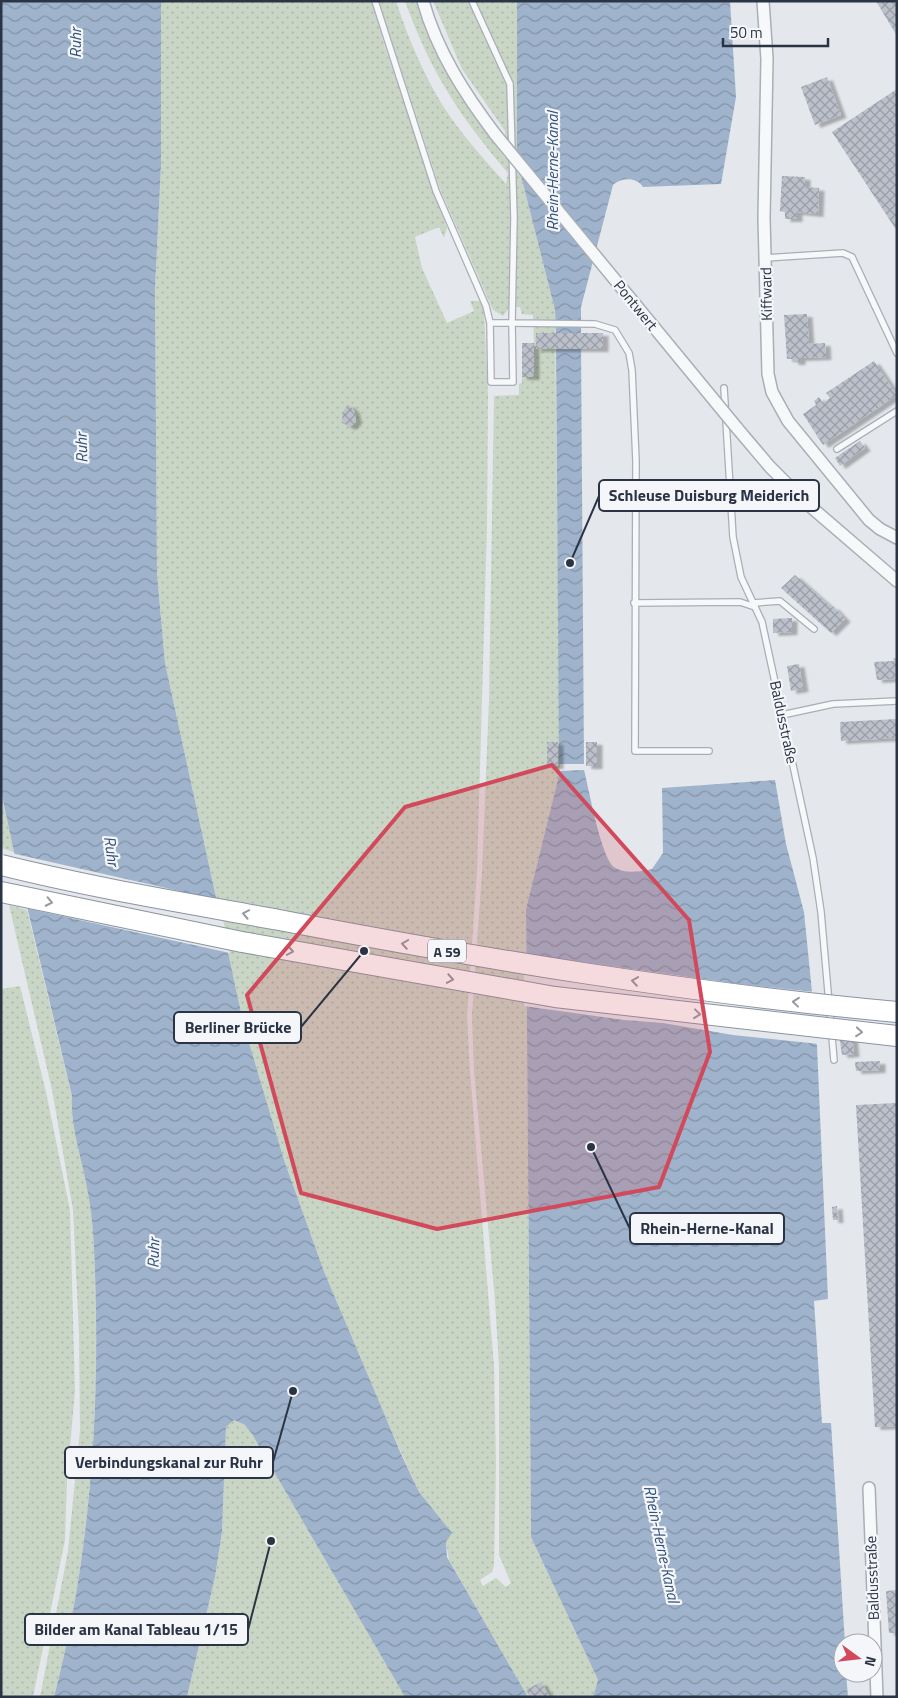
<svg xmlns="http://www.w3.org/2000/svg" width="898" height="1698" viewBox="0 0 898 1698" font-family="'Titillium Web',sans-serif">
<defs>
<pattern id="grass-dots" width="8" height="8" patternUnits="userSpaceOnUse" patternTransform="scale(1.25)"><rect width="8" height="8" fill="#c9d6c5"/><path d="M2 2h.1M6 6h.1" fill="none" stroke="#adb8ab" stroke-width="1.8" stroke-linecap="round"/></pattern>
<pattern id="water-waves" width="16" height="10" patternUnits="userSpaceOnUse" patternTransform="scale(1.25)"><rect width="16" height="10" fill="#9fb4cc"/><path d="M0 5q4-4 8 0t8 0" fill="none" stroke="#8293a7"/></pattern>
<pattern id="building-cross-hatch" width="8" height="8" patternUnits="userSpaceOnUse" patternTransform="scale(1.25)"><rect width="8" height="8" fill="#bbc0ca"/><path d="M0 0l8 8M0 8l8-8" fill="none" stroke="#989da6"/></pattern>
<filter id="shadow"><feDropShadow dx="5.5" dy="3" stdDeviation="1" flood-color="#0004"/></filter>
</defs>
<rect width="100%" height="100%" fill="#e4e7ec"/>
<g fill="url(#grass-dots)">
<path d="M161,1H372L384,44L447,228L444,238L439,227L415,237L422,268L447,323L474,311L470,301H480L484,311L488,396L487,526L477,872L467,1015L470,1072L494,1366L496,1465L494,1566L492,1572L480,1580L483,1586L496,1578L506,1587L511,1583L499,1555V1366L495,1301L474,1071L472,1015L482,872L489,701L494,396L519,395V384L522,383V343H534L533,315L522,314L520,307H510L503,316L493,310L440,189L379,1H396C408,38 423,73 443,106C461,134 484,159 506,184L508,173C460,117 430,71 405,1H416C431,61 469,110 505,158V131L462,69L433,1H517V160L555,310L560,771L526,909L531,1537L598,1680L593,1697H528L449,1560L446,1542L451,1533L419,1492L414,1481L370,1383L325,1274L285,1163L244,1026L165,663L157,574L155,289L161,165Z"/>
<path d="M1,791L14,852L1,848Z"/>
<path d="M9,905L27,910L72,1097C70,1130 83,1160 89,1193C93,1218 94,1246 95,1272C100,1414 90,1559 54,1697H40L68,1551L80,1430L79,1333L73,1210L52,1090Z"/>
<path d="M20,986L46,1092L70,1210L75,1391L67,1480L65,1540L33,1697H1V989Z"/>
<path d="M234,1420L245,1425L252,1434L405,1697H187L215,1577L222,1532L226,1426Z"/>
</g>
<g fill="url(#water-waves)">
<path d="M1,1H161V165L155,289L157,574L165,663L244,1026L285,1163L325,1274L402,1456L419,1492L452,1533L446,1542L447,1557L528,1697H405L252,1434L245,1425L234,1420L226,1427L222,1532L215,1577L187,1697H54C90,1559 100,1414 95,1272C94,1246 93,1218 88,1193C83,1160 70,1130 72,1096L14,852L1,791Z"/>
<path d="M517,1H730L736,97L721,184L643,187C637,177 621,177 613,185L581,307V338L556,337L555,310L517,160Z"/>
<path d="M556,345H581L584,764H559Z"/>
<path d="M584,770C589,789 601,857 614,867C624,874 641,872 652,869L663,853L662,788L775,780L786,844L804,912L814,1012L811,1041L816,1042L817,1046L828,1299L814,1301L822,1423H831L845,1643L843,1673H846L848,1697H593L598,1680L531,1537L526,909L560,771Z"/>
</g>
<g fill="#e4e7ec">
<path d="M11,853L219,900L230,953L25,908Z"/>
<path d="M524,954L739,984L815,992L817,1012L814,1039L818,1040L819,1044L733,1035L663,1023L624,1020L524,1006Z"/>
</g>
<g fill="url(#building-cross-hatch)" filter="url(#shadow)">
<path d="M876,1H897V36Z"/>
<path d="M827,77L841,115L815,125L801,87Z"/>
<path d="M897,89V231L832,132Z"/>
<path d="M782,176L805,177V187L819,188L818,214L797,212V219H785V212L780,211Z"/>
<path d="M807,314L809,344L825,343L826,357L800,358V362H793V359H787L784,315Z"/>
<rect x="536" y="333" width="67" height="16"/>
<rect x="522" y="343" width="12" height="34"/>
<path d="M874,361L897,395L823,445L803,414L816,405L814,401L819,397L823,403L830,398L826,393Z"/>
<path d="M348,404L354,410L356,418V422L350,427L343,423L342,419L343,412Z"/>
<path d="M860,441L865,448L840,466L835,458Z"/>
<path d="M795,575L832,608L833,606L845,619L831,633L781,588Z"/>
<path d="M792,618V632L773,633V619Z"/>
<path d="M893,658H897L895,679L877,680L874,662L894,661Z"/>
<path d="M799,664L803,689L791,691L787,666Z"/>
<path d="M897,719V738L841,741L840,722Z"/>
<rect x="547" y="742" width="11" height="24"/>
<rect x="586" y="742" width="11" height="24"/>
<path d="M852,1033L854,1054L842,1055L839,1035Z"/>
<path d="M880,1061V1070L856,1071L855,1062Z"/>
<path d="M897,1103V1426L875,1427L856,1105Z"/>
<path d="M837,1206L838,1220H833L832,1207Z"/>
<path d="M897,1590V1633H889L886,1591Z"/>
<path d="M541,1682L550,1697H530L526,1690Z"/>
</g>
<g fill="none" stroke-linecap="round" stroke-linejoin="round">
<g stroke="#a9aeb7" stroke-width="8">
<g id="lane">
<path d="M375,1L436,191L486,306L490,323L491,382H513L512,323H490"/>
<path d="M472,1L510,84L514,218L512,323L595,324L615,330L629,353L632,370L636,461L635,751H709"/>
<path d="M765,258L843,253L852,257L897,353"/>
<path d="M724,388L733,537L741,577L762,622L813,858L821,912L834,1060"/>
<path d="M837,449L897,411"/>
<path d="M634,603L740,602L755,607"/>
<path d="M753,603L780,601L814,629"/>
<path d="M782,715L833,704L897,701"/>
</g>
</g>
<g stroke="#a9aeb7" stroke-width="14">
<g id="street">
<path d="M423,1C437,51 464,93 495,134"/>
<path d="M763,1L767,59L764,218L768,374L772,392L788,421L869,520L880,529L897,538"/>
<path d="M737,428L770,467L804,501L897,581"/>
<path d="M869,1488L877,1697"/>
</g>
</g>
<g stroke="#8b94a3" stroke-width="22">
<path id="highway" d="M1,892L242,942"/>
</g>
<use href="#lane" stroke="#f7f8fa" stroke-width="5.5"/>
<use href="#street" stroke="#f7f8fa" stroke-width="11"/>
<use href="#highway" stroke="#fff" stroke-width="20"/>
<g stroke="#a9aeb7" stroke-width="14" stroke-linecap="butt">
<path id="street-bridge" d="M495,134L737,428"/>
</g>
<g stroke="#8b94a3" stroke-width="22" stroke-linecap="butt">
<g id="highway-bridge">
<path d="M1,865C93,888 186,903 279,920C483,959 689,993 897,1012"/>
<path d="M242,942L555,997L897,1036"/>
</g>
</g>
<use href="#street-bridge" stroke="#f7f8fa" stroke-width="11"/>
<use href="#highway-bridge" stroke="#fff" stroke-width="20"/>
</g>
<defs><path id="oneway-chevron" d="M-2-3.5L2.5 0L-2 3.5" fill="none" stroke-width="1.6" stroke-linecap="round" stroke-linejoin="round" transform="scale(1.25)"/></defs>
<g stroke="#959aa2">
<use href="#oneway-chevron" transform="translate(49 902) rotate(12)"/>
<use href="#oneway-chevron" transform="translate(246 914) rotate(-169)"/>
<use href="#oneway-chevron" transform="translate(405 944) rotate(-171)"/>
<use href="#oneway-chevron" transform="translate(290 951) rotate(10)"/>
<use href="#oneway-chevron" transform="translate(450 979) rotate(10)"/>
<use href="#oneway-chevron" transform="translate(635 981) rotate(-172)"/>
<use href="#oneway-chevron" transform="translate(796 1002) rotate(-174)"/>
<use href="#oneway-chevron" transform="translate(697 1014) rotate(7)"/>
<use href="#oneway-chevron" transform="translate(859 1032) rotate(5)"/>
</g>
<path fill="#d1495b" fill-opacity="0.2" stroke="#d1495b" stroke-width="4" stroke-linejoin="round" d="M552,765L689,920L710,1052L659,1187L437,1229L301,1193L247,995L405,807Z"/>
<g text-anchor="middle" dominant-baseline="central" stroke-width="4.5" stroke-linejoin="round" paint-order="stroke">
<rect fill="#f4f6f9" stroke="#676e7b" stroke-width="1" x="428" y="939.5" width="38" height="23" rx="4"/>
<g font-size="14" font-weight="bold" fill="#2b3445">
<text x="447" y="951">A 59</text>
</g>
<g font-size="15" fill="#2b3445" stroke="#f4f6f9">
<text transform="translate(766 294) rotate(-91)">Kiffward</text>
<text transform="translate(636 305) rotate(51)">Pontwert</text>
<text transform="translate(784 722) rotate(78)">Baldusstraße</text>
<text transform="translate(872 1578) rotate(-92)">Baldusstraße</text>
</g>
<g font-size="16" font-style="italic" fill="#34527a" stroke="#f4f6f9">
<text transform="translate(75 43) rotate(-90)">Ruhr</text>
<text transform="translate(552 171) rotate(-90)">Rhein-Herne-Kanal</text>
<text transform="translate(81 448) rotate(-92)">Ruhr</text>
<text transform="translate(112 851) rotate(82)">Ruhr</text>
<text transform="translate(153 1253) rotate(-88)">Ruhr</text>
<text transform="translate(662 1544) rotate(78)">Rhein-Herne-Kanal</text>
</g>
</g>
<path fill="none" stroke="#2b3445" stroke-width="2" d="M570 563L599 496M364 951L301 1027M591 1147L630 1229M293 1391L273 1462M271 1541L248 1630"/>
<g fill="#2b3445" stroke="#f4f6f9" stroke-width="2">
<circle cx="570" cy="563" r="5"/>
<circle cx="364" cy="951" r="5"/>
<circle cx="591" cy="1147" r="5"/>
<circle cx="293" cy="1391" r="5"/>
<circle cx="271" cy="1541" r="5"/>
</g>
<g fill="#f4f6f9" stroke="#2b3445" stroke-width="2">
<rect x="599" y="480" width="220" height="31" rx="5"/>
<rect x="174" y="1012" width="127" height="31" rx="5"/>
<rect x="630" y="1213" width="154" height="31" rx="5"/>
<rect x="65" y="1447" width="208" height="31" rx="5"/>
<rect x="25" y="1614" width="223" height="31" rx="5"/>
</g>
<g font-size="16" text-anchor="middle" font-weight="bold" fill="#2b3445">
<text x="709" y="501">Schleuse Duisburg Meiderich</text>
<text x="238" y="1033">Berliner Brücke</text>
<text x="707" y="1234">Rhein-Herne-Kanal</text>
<text x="169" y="1468">Verbindungskanal zur Ruhr</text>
<text x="136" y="1635">Bilder am Kanal Tableau 1/15</text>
</g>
<rect width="898" height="1698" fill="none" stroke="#2b3445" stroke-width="5"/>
<g transform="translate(858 1658) rotate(105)"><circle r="24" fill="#f4f6f9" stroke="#a4a8b1"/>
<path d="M0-4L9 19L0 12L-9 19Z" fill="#d1495b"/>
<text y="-8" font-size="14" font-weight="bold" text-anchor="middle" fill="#2b3445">N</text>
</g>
<path d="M723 38v8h105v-8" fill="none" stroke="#2b3445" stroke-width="2.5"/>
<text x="730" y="38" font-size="15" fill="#2b3445" stroke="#f4f6f9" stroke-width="4" paint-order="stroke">50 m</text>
</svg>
